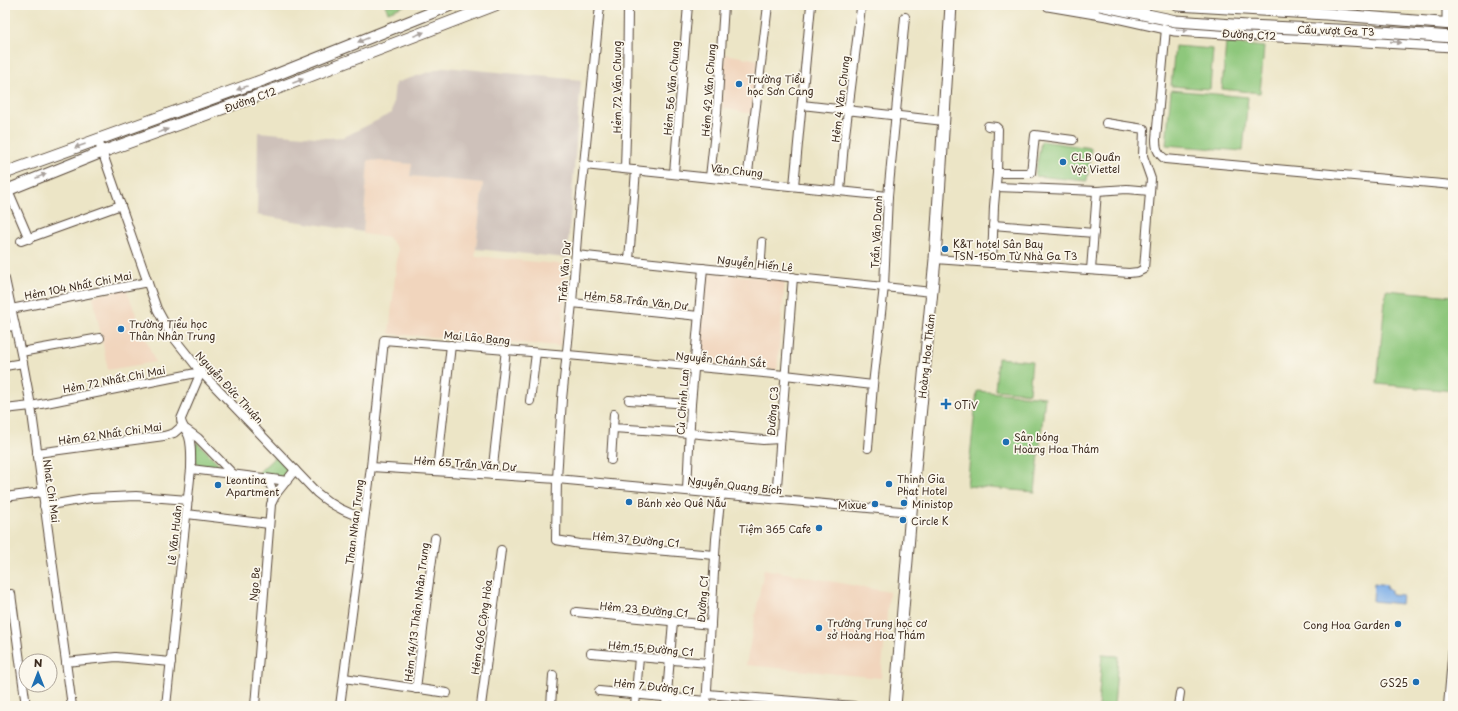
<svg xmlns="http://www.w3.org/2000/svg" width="1458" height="711" viewBox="0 0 1458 711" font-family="'Playpen Sans',sans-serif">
<rect width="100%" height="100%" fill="#fbf7ec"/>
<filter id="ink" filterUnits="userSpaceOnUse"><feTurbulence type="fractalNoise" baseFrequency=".025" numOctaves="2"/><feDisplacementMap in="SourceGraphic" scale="8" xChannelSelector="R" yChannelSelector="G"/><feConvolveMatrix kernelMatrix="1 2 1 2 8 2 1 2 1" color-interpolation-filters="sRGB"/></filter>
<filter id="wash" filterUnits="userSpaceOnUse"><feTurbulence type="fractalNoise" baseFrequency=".012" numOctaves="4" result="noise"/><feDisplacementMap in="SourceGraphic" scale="16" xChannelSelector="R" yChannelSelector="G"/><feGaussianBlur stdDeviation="0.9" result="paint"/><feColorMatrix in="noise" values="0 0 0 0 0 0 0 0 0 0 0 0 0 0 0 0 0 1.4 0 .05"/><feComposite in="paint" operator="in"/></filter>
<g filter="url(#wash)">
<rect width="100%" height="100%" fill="#ece5c6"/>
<g fill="#f1d5bd">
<path d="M725,54L758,60L752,114L722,108Z"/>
<path d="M368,160L412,164L410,176L483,183L475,256L568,265L560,346L389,334L398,249L388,237L363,234Z"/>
<path d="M705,272L785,280L777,370L696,363Z"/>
<path d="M126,289L155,362L108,370L93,296Z"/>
<path d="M764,569L889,592L881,678L746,665Z"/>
</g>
<path fill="#cec1ba" d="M445,67L581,80L567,258L476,249L483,183L410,176L412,164L368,160L363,232L257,215L258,132L327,138L344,137L392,113L395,83Z"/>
<g fill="#8ec77b" stroke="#64784c">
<path d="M385,5H406L388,12Z"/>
<path d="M1226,43L1264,47L1260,93L1222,89Z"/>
<path d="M1175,46L1213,49L1210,89L1171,86Z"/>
<path d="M1171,90L1248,97L1243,151L1166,145Z"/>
<path d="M1041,141L1091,148L1087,181L1035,176Z"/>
<path d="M1386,290L1453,296V391L1377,384Z"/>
<path d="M998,358L1032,361L1029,393L995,390Z"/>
<path d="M977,391L1045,397L1035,492L967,486Z"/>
<path d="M197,442L221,466V468L220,470C206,468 195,472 195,454C195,450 194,446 197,442Z"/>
<path d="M277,455L287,467V471L282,477L259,474V472Z"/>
<path d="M1102,655L1118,656L1114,706H1098Z"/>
</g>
<path fill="#7daee8" stroke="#5c6c83" d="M1374,583L1387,585L1386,589L1391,590V594L1402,595L1401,604L1373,601Z"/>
</g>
<g filter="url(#ink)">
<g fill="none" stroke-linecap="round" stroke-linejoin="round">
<g stroke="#564637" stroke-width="10">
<g id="street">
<path d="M600,5L578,224L572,303L562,399L557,479L556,540L580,544L715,555"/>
<path d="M1166,28L1156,139C1156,148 1157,153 1165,159L1453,185"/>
<path d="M802,105L944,121"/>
<path d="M988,126L996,127L998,129L997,173"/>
<path d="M98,140L157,309L170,333L201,372L317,493C331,505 346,513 364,518"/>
<path d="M584,165L888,196"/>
<path d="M625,169L627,102L628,5"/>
<path d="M674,173L688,5"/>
<path d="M710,177L717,113L724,5"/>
<path d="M747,181L768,5"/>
<path d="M794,186L811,5"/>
<path d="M996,187L1097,191L1127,189L1150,191"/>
<path d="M8,190L29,239"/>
<path d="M840,191L844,143L861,8"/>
<path d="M993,225L1094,233"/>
<path d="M21,241L121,205"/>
<path d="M576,255L932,292"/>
<path d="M935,259L1129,273L1138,272L1144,269L1151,179L1143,156L1144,129L1106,123"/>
<path d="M629,260L636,170"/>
<path d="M992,263L994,206L997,173H1031L1035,135L1073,140"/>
<path d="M1091,270L1097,191"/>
<path d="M760,274L762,242"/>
<path d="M5,279L23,363L31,406L72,706"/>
<path d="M572,303L699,316"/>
<path d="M11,309L148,282"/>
<path d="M5,327L15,326"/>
<path d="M21,352L100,338"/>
<path d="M5,366L23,363"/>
<path d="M629,400L691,404"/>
<path d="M530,401L536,353"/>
<path d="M5,409L31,406L201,372"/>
<path d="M614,414L613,428L689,433L763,440L780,439"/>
<path d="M187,430L198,438L233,474"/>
<path d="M868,448L873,385L884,286L888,196L905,17"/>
<path d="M37,453L164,436L174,433L182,426"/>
<path d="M611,460L613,428"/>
<path d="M371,467L557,479L911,512"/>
<path d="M191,469L263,478C273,484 273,491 272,501"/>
<path d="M437,471L451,345"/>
<path d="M492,475L506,349"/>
<path d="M265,478L287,481"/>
<path d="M687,490L691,404L703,268"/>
<path d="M5,497L42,492"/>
<path d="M776,499L793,277"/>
<path d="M44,506L91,498L136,496L188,500"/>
<path d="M187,514L269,524"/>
<path d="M11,594L26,706"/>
<path d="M576,612L711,625"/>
<path d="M591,653L708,663"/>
<path d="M66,662L116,657L171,662"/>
<path d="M344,678L447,693"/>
<path d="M416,689L427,596L435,538"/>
<path d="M599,691L706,701"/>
<path d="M707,694L854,706"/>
<path d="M166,706L191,469C191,459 192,447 189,437C187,430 181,426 181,419L201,372"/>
<path d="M255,706L271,504L276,494L295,470"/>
<path d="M340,706L371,467L384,340L568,355L785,375L873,385"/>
<path d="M481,706L501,550"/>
<path d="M551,706L553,675"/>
<path d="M635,706L639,657"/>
<path d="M666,706L673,621"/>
<path d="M706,706L716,539L721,493"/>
<path d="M1178,706L1180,693"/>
<path d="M1448,706L1453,647"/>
</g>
</g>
<g stroke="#564637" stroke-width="13">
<g id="secondary">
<path d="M1048,5L1107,15L1174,30L1453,46"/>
<path d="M1177,5L1326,14L1453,24"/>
<path d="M1448,23V5"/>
<path d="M5,173L263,80L451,5"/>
<path d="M5,191L102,152L268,92L495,5"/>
<path d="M895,706L911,512L935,259L951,5"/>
</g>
</g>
<use href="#street" stroke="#fff" stroke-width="8"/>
<use href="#secondary" stroke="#fff" stroke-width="11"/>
<g stroke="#564637" stroke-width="13" stroke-linecap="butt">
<path id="secondary-bridge" d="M1100,5L1176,21L1247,26L1381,32L1453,37"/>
</g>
<use href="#secondary-bridge" stroke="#fff" stroke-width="11"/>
</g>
<defs><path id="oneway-solid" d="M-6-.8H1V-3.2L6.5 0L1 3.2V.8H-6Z"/></defs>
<g fill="#a79f9a">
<use href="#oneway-solid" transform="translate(1182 30) rotate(4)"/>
<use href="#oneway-solid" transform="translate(419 34) rotate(-21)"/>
<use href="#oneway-solid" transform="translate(363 40) rotate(158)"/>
<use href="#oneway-solid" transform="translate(1396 42) rotate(4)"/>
<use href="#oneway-solid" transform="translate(298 81) rotate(-21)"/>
<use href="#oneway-solid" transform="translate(242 88) rotate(160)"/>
<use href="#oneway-solid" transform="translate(163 131) rotate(-20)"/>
<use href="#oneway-solid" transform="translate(80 146) rotate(160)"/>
<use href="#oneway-solid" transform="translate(41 176) rotate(-22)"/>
</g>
</g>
<g fill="#1f6fb2" stroke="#fbf7ec" stroke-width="1.5">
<circle cx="739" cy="84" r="4"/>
<circle cx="1063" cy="162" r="4"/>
<circle cx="945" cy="249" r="4"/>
<circle cx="121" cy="329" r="4"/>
<path d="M944 398h4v4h4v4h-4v4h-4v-4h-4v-4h4z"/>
<circle cx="1006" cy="442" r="4"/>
<circle cx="889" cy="484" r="4"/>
<circle cx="218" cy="485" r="4"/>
<circle cx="629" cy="502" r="4"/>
<circle cx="904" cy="503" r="4"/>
<circle cx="875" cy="504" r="4"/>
<circle cx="903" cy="520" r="4"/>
<circle cx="819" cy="528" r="4"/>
<circle cx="1398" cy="624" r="4"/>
<circle cx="819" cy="628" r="4"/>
<circle cx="1416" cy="682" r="4"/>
</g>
<g text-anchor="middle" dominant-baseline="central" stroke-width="3.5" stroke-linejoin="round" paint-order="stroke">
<g font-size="10" fill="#3b2a1e" stroke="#fbf7ec">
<text transform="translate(1336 30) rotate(2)">Cầu vượt Ga T3</text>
<text transform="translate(1249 34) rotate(3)">Đường C12</text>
<text transform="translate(616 87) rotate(-90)">Hẻm 72 Văn Chung</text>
<text transform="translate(671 88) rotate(-85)">Hẻm 56 Văn Chung</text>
<text transform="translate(708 90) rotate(-86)">Hẻm 42 Văn Chung</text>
<text transform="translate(250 99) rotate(-20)">Đường C12</text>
<text transform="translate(840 99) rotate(-83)">Hẻm 4 Văn Chung</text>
<text transform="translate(737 170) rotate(6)">Văn Chung</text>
<text transform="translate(876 232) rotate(-87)">Trần Văn Danh</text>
<text transform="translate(755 263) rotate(6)">Nguyễn Hiến Lê</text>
<text transform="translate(564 272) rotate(-86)">Trần Văn Dư</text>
<text transform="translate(78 285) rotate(-11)">Hẻm 104 Nhất Chi Mai</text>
<text transform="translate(636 300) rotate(6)">Hẻm 58 Trần Văn Dư</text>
<text transform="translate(477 337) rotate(5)">Mai Lão Bạng</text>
<text transform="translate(926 356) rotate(-84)">Hoàng Hoa Thám</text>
<text transform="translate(721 359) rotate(5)">Nguyễn Chánh Sắt</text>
<text transform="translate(114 379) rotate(-11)">Hẻm 72 Nhất Chi Mai</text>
<text transform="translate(230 387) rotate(47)">Nguyễn Đức Thuận</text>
<text transform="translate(682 402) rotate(-86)">Cù Chính Lan</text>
<text transform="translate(772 411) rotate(-86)">Đường C3</text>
<text transform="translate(110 433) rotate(-8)">Hẻm 62 Nhất Chi Mai</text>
<text transform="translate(465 463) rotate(4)">Hẻm 65 Trần Văn Dư</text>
<text transform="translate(735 485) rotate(6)">Nguyễn Quang Bích</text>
<text transform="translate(52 491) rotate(82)">Nhat Chi Mai</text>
<text transform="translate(354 522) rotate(-83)">Than Nhan Trung</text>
<text transform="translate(174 535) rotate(-84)">Lê Văn Huân</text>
<text transform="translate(636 539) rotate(5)">Hẻm 37 Đường C1</text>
<text transform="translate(254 584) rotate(-85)">Ngo Be</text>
<text transform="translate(702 599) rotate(-86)">Đường C1</text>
<text transform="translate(644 609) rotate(5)">Hẻm 23 Đường C1</text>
<text transform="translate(416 612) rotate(-83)">Hẻm 14/13 Thân Nhân Trung</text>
<text transform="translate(481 627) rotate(-82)">Hẻm 406 Cộng Hòa</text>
<text transform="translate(651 648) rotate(5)">Hẻm 15 Đường C1</text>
<text transform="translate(654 686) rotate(6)">Hẻm 7 Đường C1</text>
</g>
<g font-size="10" fill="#3b2a1e" stroke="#fbf7ec" text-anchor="start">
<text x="747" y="78">Trường Tiểu<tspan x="747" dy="12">học Sơn Cang</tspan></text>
<text x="1071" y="156">CLB Quần<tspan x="1071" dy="12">Vợt Viettel</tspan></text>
<text x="953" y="243">K&amp;T hotel Sân Bay<tspan x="953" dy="12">TSN-150m Từ Nhà Ga T3</tspan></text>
<text x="129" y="323">Trường Tiểu học<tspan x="129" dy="12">Thân Nhân Trung</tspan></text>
<text x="954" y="404">OTiV</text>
<text x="1014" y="436">Sân bóng<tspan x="1014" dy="12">Hoàng Hoa Thám</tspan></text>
<text x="897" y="478">Thinh Gia<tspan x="897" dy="12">Phat Hotel</tspan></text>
<text x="226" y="479">Leontina<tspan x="226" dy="12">Apartment</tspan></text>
<text x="637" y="502">Bánh xèo Quê Nẫu</text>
<text x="912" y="503">Ministop</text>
<text x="867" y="504" text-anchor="end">Mixue</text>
<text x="911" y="520">Circle K</text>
<text x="811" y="528" text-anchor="end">Tiệm 365 Cafe</text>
<text x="827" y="622">Trường Trung học cơ<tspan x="827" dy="12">sở Hoàng Hoa Thám</tspan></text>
<text x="1390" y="624" text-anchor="end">Cong Hoa Garden</text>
<text x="1408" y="682" text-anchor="end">GS25</text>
</g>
</g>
<rect width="1458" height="711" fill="none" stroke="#fbf7ec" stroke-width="20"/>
<g transform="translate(38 673)"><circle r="19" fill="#fbf7ec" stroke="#aea59a"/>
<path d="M0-3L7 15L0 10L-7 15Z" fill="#1f6fb2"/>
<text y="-6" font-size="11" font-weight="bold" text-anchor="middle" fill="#3b2a1e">N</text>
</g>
</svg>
